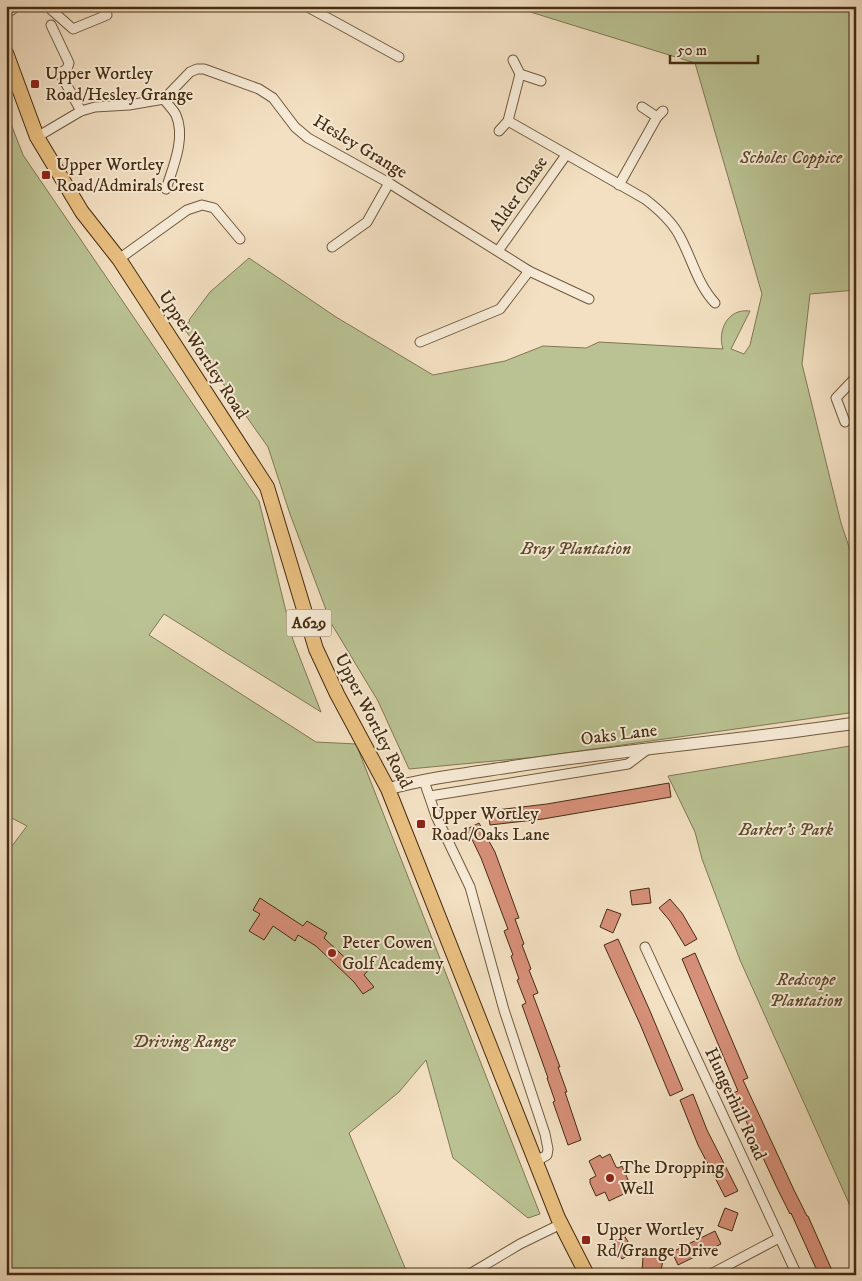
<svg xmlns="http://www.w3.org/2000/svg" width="862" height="1281" viewBox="0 0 862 1281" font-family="'IM FELL DW Pica',serif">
<rect width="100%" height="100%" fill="#f3e0c2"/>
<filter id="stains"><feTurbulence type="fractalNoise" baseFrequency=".004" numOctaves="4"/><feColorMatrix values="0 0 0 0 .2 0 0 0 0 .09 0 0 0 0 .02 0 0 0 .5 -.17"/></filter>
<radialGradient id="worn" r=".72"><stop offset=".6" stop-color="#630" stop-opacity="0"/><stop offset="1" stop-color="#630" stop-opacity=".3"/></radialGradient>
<g fill="#bac293" stroke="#807752">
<path d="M511,6H856V290L810,294L802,364L841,523L856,568V712L537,757L409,769L378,701L331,623L290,514L268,447L183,327L190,321L189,320L210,292L249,258L336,317L433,375L505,361L543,346L586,348L599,342L723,349C717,330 728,308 750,311L731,349L744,354L750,345L762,294L695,63Z"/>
<path d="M6,111L23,155L259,501L293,640L321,712L164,614L149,635L316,742L356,744L540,1214L528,1218L453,1158L426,1060L399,1092L349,1133L408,1275H6V854L27,826L6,815Z"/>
<path d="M856,745V1219L740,960L702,859L695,832L668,776Z"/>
</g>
<g fill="#d7907a" stroke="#452c11">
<path d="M669,783L671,797L543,819L490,825L488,811L547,804Z"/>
<path d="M479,823L495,852L519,918L515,919L524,944L522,945L531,969L529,970L538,993L533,995L560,1067H558L567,1092H565L581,1140L568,1145L553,1102L555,1101L547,1078H548L522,1005L526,1003L517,980L519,979L511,956L513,955L504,931L508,929L481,858L467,829Z"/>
<path d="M649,888L651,903L632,905L630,891Z"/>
<path d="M260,898L303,926L307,921L327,933L324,938L355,967L361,960L370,968L364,975L374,987L363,994L354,982L316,946L298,935L295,941L273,926L264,940L249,931L260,914L253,910Z"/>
<path d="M670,899L682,913L697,939L685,946L670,921L659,908Z"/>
<path d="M607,909L621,914L613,933L600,927Z"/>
<path d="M618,939L650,1011L683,1090L670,1096L640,1024L604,945Z"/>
<path d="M695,953L748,1078L743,1080L794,1190L807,1216H808L834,1275H819L791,1213L790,1214L777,1188L733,1093L738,1091L682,959Z"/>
<path d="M693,1094L707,1130L738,1191L725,1197L698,1145L680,1100Z"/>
<path d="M610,1154L616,1167L618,1168L622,1166L629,1182L625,1185L628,1192L609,1201L605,1192L596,1196L590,1183V1179L596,1176L589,1161L600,1155L602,1158Z"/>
<path d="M725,1208L738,1213L732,1231L718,1226Z"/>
<path d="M715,1231L721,1244L678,1265L672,1252Z"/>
<path d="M624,1235L634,1252L622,1259L612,1242Z"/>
<path d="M643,1257L663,1258L661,1273L642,1271Z"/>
</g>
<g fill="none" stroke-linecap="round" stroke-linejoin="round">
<g stroke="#70593d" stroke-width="11">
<g id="minor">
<path d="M47,6L73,29L107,15"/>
<path d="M306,6L399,57"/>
<path d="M6,14L17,6"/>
<path d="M51,25L69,63L67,69L60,73L81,111"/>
<path d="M513,60L520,74L541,81"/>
<path d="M520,74L508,121L645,199C658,209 671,220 679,235C692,258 697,284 715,303"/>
<path d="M164,99C167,104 173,109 176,115C186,138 173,167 166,189"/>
<path d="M642,107L657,117L663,111"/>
<path d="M499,131L508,121"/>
<path d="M37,137L81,111L95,107L129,105L164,99L190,72L197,69H204L259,89L273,98L295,127L308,138L389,183L529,271L589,299"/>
<path d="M619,185L657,117"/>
<path d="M332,247L367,222L389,183"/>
<path d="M498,251L566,155"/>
<path d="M119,259L187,210L202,205L214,208L240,239"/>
<path d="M420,342L500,309L529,271"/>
<path d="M845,422L836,398L856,377"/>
<path d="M424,781L436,816L470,887L504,1010L545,1134L548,1149L547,1155L535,1162"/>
<path d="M430,796L628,764L648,749"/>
<path d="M645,947L797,1275"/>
<path d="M468,1275L520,1244L561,1224"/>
<path d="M709,1275L779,1238"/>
</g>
</g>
<g stroke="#70593d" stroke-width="13">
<path id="tertiary" d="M388,789C430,777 473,773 516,766C629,749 743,740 856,723"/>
</g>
<g stroke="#452c11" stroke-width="16">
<path id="primary" d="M6,53L37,137L82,212L119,259L267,487L316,649L337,694L388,789L558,1218L587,1275"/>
</g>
<use href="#minor" stroke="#f7ebd7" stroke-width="9"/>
<use href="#tertiary" stroke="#f7ebd7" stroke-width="11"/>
<use href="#primary" stroke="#eac081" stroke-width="14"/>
</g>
<g fill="#8f2418" stroke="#f7ebd7" stroke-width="2">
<rect x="30" y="79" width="10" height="10" rx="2.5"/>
<rect x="41" y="170" width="10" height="10" rx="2.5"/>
<rect x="416" y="819" width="10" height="10" rx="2.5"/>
<circle cx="332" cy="953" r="5"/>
<circle cx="610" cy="1178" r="5"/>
<rect x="581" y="1235" width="10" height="10" rx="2.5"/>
</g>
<g text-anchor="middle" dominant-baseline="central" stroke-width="4" stroke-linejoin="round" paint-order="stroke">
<rect fill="#f7ebd7" stroke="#7a654c" stroke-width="1" x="286.5" y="609.5" width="45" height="27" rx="4"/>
<g font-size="16" font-weight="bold" fill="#452c11">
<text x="309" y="623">A629</text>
</g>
<g font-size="18" fill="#452c11" stroke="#f7ebd7" text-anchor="start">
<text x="45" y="74">Upper Wortley<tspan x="45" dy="21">Road/Hesley Grange</tspan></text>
<text x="56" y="165">Upper Wortley<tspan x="56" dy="21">Road/Admirals Crest</tspan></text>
<text x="431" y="814">Upper Wortley<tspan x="431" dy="21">Road/Oaks Lane</tspan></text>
<text x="342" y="943">Peter Cowen<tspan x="342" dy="21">Golf Academy</tspan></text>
<text x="620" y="1168">The Dropping<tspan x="620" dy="21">Well</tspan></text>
<text x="596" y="1230">Upper Wortley<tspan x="596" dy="21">Rd/Grange Drive</tspan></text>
</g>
<g font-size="18" fill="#452c11" stroke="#f7ebd7">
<text transform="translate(360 147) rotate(31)">Hesley Grange</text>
<text transform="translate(519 194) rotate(-55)">Alder Chase</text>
<text transform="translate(203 355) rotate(57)">Upper Wortley Road</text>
<text transform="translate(373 721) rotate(63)">Upper Wortley Road</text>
<text transform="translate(619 735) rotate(-7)">Oaks Lane</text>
<text transform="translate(735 1104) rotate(65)">Hungerhill Road</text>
</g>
<g font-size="18" font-style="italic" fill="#5c4a2b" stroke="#f7ebd7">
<text x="791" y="158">Scholes Coppice</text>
<text x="576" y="549">Bray Plantation</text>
<text x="786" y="830">Barker's Park</text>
<text x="806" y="980">Redscope<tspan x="806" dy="21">Plantation</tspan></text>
<text x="184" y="1042">Driving Range</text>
</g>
</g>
<rect width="862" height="1281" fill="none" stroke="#f3e0c2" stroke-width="25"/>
<rect x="8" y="8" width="847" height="1266" fill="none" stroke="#452c11" stroke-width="2.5"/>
<rect x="12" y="12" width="837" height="1256" fill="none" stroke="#452c11"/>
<path d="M670 55v8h88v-8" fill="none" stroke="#452c11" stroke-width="2.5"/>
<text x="677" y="55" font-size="15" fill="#452c11" stroke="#f7ebd7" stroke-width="4" paint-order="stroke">50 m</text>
<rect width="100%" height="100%" filter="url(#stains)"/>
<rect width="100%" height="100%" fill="url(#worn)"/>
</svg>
